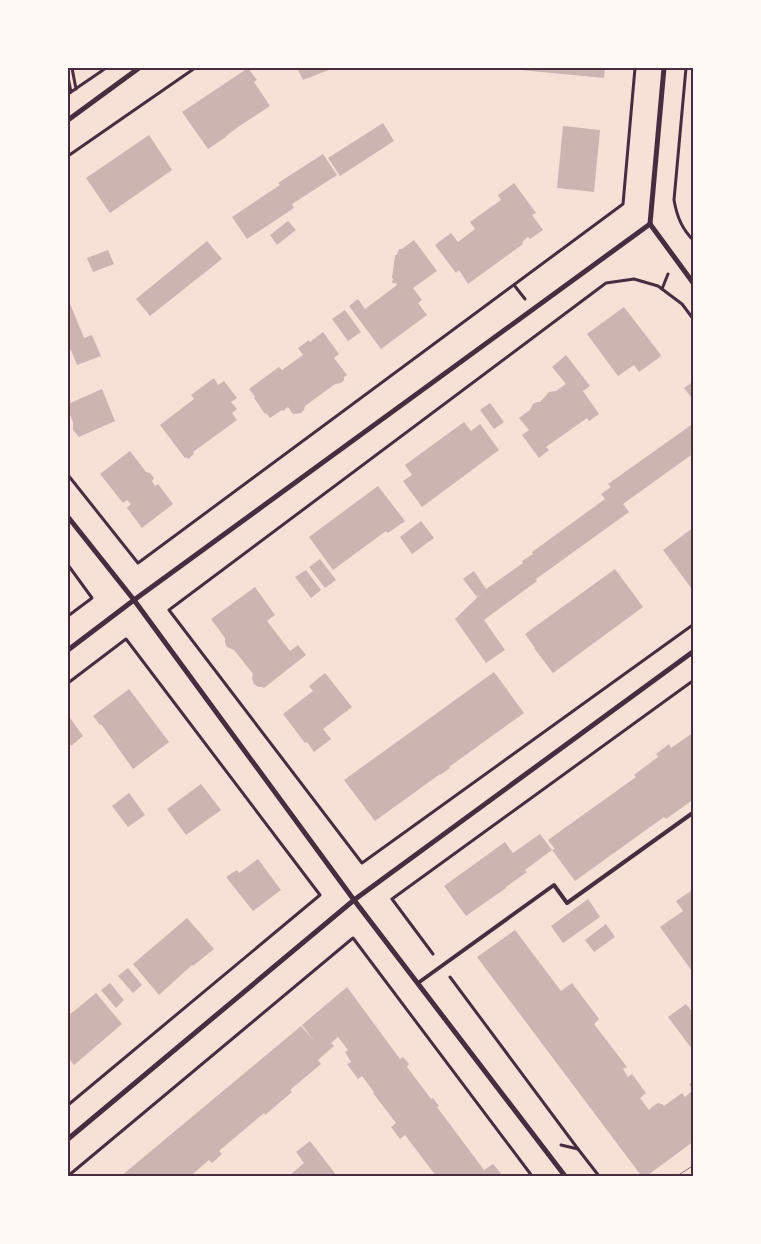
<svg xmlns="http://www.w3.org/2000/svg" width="761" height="1244" viewBox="0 0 761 1244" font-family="'Archivo Narrow',sans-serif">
<rect width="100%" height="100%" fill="#f7e1d7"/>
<g fill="#ccb4b1">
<path d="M248,68L257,80L254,82L270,106L238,127L226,136V137L208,149L182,112Z"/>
<path d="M297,68H334L303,80Z"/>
<path d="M520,68H605L604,78L520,70Z"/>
<path d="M383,123L394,141L340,176L328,158Z"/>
<path d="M563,126L600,130L594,192L557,188Z"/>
<path d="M149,135L172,170L110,213L86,178Z"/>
<path d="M323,154L337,175L292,204L294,208L247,239L232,217L280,185L278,183Z"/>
<path d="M514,183L536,213L532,215L543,230L530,239L528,237L522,242L523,244L468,284L459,270L456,273L435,245L451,233L458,242L475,229L470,222L501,200L498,195Z"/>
<path d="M288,221L296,230L277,245L270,235Z"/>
<path d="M414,240L437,271L413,288L422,300L418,303L427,315L381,349L349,306L358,299L365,309L397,285L396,283H392L393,279L392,278L395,255H397L399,249H402Z"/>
<path d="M207,241L222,259L150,316L136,299Z"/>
<path d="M108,250L114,264L93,272L87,258Z"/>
<path d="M68,299L84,338L92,335L101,356L77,365L71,350L68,351Z"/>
<path d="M624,307L661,355L660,357L639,372L634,365L618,376L587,334Z"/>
<path d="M345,310L361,332L348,341L332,319Z"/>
<path d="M323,332L339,354L334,358L347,375L344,377V380L341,383L335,384L305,406L304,410L301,413L293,414L288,407L283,411L282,410L270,418L266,413L265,414L254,398L255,397L249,389L279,367L282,370L303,355L298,348L309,340L310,342Z"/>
<path d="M566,355L590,386L583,391L599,414L589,421L587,418L546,447L549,450L539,458L522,435L529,430L519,418L530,410L533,404L537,402H540L549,392L556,391L566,384L552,367Z"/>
<path d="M214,378L218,385L224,381L237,398L231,402L237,409L232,413L237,420L193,452L194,454L188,459L187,457L185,458L160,425L194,399L191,395Z"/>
<path d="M694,381V401L684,388Z"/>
<path d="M102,389L115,421L79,437L73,430V422L68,410V404Z"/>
<path d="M490,403L504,422L494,429L480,410Z"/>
<path d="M464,422L471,431L480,424L499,450L422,507L403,481L412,475L405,465Z"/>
<path d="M694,423V453L623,504L629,512L536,579L537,581L484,620L505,650L486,663L455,619L483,592L477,597L463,579L474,571L486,589L523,563L522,561L533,554L532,552L605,499L601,494L611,487L608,484Z"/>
<path d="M130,451L146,472L150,473L154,478L152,481L155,486L158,484L173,504L142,528L127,508L131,504L127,500L123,503L100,474Z"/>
<path d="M378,486L405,521L388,533L386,531L333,570L309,537Z"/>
<path d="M421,521L434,538L412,554L400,537Z"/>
<path d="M694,527V592L663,550Z"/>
<path d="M320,559L336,580L325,588L309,567Z"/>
<path d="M615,569L643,607L553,673L534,648H535L525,634Z"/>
<path d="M306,570L321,590L311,598L295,577Z"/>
<path d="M255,587L275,615L267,621L290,651L298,645L306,655L264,688L262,687H258L254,684L252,679L253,674L234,650L227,647L225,643V638L211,619Z"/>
<path d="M494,672L524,713L449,767L450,768L440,775V774L375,821L344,780Z"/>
<path d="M325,673L352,707L323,729L331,739L314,752L307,742L305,743L283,714L313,691L309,686Z"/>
<path d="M129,689L169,742L133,769L101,724L100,725L93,716Z"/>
<path d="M68,715L83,736L71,746L68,741Z"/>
<path d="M694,732V799L666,819L664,817L575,881L552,850L525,870L527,872L506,887V888L466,916L444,886L505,842L513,853L540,834L552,850L555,849L548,840L636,777L634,775L658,757L656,754L669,744L671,748Z"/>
<path d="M201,784L221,810L186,835L167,809Z"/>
<path d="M129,793L145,815L128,827L112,806Z"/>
<path d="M258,859L281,890L253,911L226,877L237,870L239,873Z"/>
<path d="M694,889V974L660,927L683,911L676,901Z"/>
<path d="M588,899L600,917L563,943L551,926Z"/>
<path d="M187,918L214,949L193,966L192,965L159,995L133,964Z"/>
<path d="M606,924L615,937L594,952L585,940Z"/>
<path d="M515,930L561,991L572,983L599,1019L594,1024L627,1067L623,1069L628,1077L632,1074L646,1093L640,1098L649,1110L652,1107L658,1103L662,1104L664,1106L682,1093L685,1097L693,1090L689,1084L694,1081V1141L648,1175L640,1174L477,957Z"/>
<path d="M128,968L142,985L133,993L118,976Z"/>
<path d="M110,983L124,1000L116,1008L101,990Z"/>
<path d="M347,987L400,1059L403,1057L409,1064L407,1067L431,1099L433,1098L439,1106L437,1107L484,1170L493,1164L503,1176H436L405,1135L400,1139L391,1127L396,1123L373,1093L374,1092L362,1076L358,1079L347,1064L351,1062L345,1052L348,1050L338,1037L331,1043L334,1046L318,1060L321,1064L290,1090L292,1092L265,1115L264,1113L219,1151L222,1154L212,1163L209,1160L193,1174L195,1176H121L301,1026L315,1042L302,1025Z"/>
<path d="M96,993L122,1024L74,1065L68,1057V1016Z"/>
<path d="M686,1004L694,1014V1047L692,1049L668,1017Z"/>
<path d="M310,1141L337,1176H289L304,1163L296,1152Z"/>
</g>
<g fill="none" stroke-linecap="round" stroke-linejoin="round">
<g stroke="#4a2c40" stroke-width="3">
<path d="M72,68L76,89"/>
<path d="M686,68L674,200C677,217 682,229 694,241"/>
<path d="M68,77L71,92"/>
<path d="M68,94L106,68"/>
<path d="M68,156L195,68"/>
<path d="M514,285L525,299"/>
<path d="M662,289L668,274"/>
<path d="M694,320L682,304L658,286L634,279L606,283L169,610L362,863L694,624"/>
<path d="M68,475L138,563L623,204L635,68"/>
<path d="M68,565L92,598L68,616"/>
<path d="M68,683L126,639L320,895L68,1105"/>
<path d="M433,954L392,899L694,680"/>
<path d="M450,977L578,1149"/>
<path d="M561,1145L578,1149L599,1176"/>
<path d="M68,1176L353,938L532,1176"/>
</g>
<path stroke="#4a2c40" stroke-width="4" d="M418,983L554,885L567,903L694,812"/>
<g stroke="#4a2c40" stroke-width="5">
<path d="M664,68L650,224L694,284"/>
<path d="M68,120L139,68"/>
<path d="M68,517L134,600L354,900L565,1176"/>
<path d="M68,650L134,600L650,224"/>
<path d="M68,1139L354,900L694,651"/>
</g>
<path stroke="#8f747c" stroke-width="1" d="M677,1176L694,1165"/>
</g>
<rect width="761" height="1244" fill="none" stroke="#fffaf5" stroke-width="138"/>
<rect x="69" y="69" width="623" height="1106" fill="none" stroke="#4a2c40" stroke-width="2"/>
</svg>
